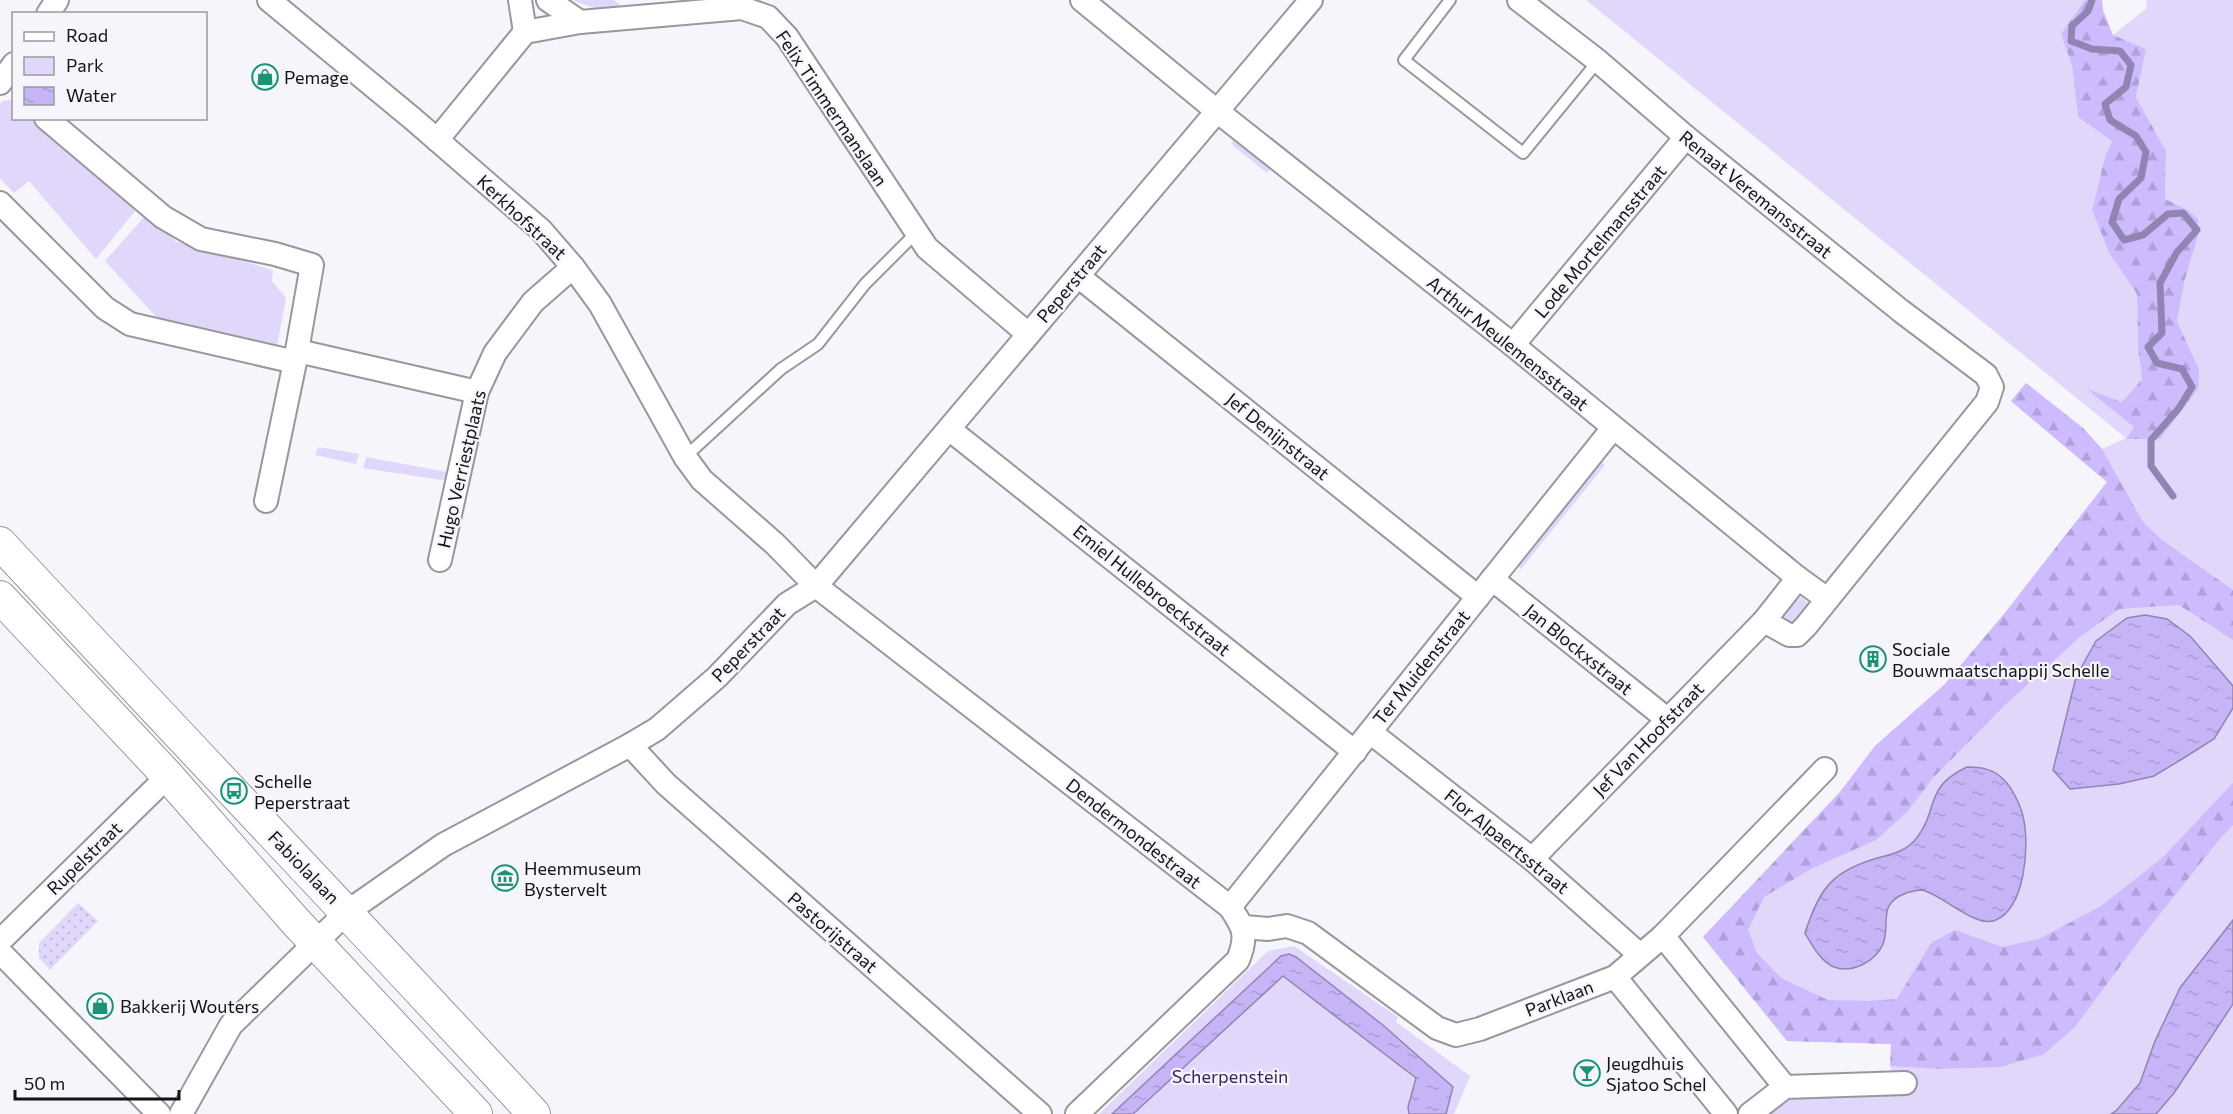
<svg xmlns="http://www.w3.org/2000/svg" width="2233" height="1114" viewBox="0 0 2233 1114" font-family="Commissioner,sans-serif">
<defs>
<pattern id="forest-firs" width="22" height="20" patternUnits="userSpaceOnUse" patternTransform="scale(1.5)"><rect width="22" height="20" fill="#cebbfe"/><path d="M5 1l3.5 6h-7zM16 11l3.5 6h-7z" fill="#b0a0d9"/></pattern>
<pattern id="garden-dots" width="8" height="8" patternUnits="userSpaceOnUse" patternTransform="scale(1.5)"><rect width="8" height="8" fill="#e0d7fb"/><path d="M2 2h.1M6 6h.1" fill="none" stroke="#bfb8d6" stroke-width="1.8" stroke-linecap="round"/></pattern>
<pattern id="water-ripples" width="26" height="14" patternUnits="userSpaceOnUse" patternTransform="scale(1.5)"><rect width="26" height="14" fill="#c7b4f7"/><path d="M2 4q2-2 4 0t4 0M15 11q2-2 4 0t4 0" fill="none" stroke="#aa9ad3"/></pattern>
</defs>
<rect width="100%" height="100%" fill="#f6f5fb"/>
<g fill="#e0d7fb">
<path d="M573,0H614L621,6L620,10C602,11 589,7 573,0Z"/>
<path d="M1586,0H2085L2061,34L2072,66L2078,117L2112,141L2105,157L2092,210L2109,253L2137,294L2138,347L2142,379L2122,402L2089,390L2135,427L2127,438L2159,439L2175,418L2199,369L2177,321L2185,279L2186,209L2165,200L2166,151L2136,97L2146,49L2113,35L2147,8L2146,0H2233V920L2180,988L2155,1041L2140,1083L2116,1111L2111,1114H1750L1785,1087L1890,1083L1892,1044L1787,1041L1703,937L1840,792L1875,746L1944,685L2004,614L2107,482L2011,401L2026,383L2083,428L2102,449L2126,438Z"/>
<path d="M10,100L13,101L14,118L35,119L139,206L96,259L29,181L14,193L0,178V104L2,101Z"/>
<path d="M1234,140L1270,169L1267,173L1231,144Z"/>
<path d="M146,215L177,242L273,270L272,281L286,298L277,345L160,321L105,261Z"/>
<path d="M318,447L359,454L356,464C342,461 329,458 315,455Z"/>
<path d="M366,457L447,472L445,479L441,480L363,468Z"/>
<path d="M1600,461L1605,465L1521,569L1516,565Z"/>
<path d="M1801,597L1807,602L1810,609L1788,630L1780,617L1794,601Z"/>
<path d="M1294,946L1398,1017L1396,1022L1470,1076L1454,1114H1446L1453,1087L1384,1026L1280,956L1112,1114H1099L1268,951Z"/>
<path d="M1283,976L1416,1078L1408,1107L1409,1114H1133Z"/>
<path d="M2233,1004V1114H2156L2174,1093Z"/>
</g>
<g fill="url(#forest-firs)">
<path d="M2085,0H2102L2103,10L2113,35L2146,49L2136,97L2166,151L2165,199L2186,209L2198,219V235L2185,279L2177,321L2199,369L2198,389L2160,439H2126L2134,427L2087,389L2122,402L2142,379L2138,347L2137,294L2109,253L2092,210L2105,157L2112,141L2078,117L2072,66L2061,34Z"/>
<path d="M2026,383L2083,428L2102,449L2143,522L2162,540L2233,590V640L2179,605L2119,609L2081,636L2004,706L1933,778L1907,812L1876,840L1813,868L1764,897L1748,930L1757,953L1781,978L1828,1000L1867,1001L1897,999L1931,943L1955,930L2002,947L2039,939L2101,906L2162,858L2233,783V825L2218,841L2141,938L2075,1027L2044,1054L2001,1067L1940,1069L1890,1066L1891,1044L1787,1041L1703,937L1840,792L1875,746L1944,685L2004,614L2107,482L2011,401Z"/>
</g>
<path fill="url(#garden-dots)" d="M78,903L98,921L50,970L39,958V943Z"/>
<g fill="url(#water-ripples)" stroke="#9184b3" stroke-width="1.5">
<path d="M2145,615L2167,619L2190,636L2233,686V708L2214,739L2182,759L2154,776L2119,784L2070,789L2053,770L2076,677L2096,641L2127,618Z"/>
<path d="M1967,767C1981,767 1994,769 2004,780C2013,789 2022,808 2024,821C2029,848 2025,907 1996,920C1975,929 1942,894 1922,890C1917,890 1908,892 1904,894C1896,897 1891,901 1888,908C1884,919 1888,932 1883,944C1876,961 1852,974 1834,967C1821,962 1812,945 1805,933C1820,887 1833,870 1881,857C1894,854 1907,850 1916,839C1940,808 1923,788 1967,767Z"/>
<path d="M2233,920V1004L2174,1093L2156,1114H2111L2116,1111L2140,1083L2155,1041L2180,988Z"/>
<path d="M1289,954L1296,957L1384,1026L1453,1087L1446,1114H1409L1408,1107L1416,1078L1283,976L1133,1114H1112L1281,956Z"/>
</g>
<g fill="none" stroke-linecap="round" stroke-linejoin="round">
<path stroke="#9184b3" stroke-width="7" d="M2092,0L2088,11L2072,26L2071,41L2092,49L2120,51L2131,65L2126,87L2105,104L2110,120L2136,136L2146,152L2141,178L2119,199L2112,222L2124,240L2143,235L2168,214L2183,213L2197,230L2177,252L2160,283L2162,333L2148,347L2157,363L2182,369L2192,387L2179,408L2151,440V466L2173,496"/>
<g stroke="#98979c" stroke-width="14">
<g id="service">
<path d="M1450,0L1404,60L1523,153L1598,61"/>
<path d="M685,457L781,369L818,344L865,284L916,233"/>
</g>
</g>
<g stroke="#98979c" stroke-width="26">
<g id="minor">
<path d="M269,0L413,119L541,230L573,267L600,304L685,457L702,480L775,544L816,586L1230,907C1244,928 1248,935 1238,960L1077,1114"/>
<path d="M520,0L525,32"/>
<path d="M548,0L580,22"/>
<path d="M1082,0L1217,111L1513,345L1798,578"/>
<path d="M1519,0L1598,61L1686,137L1901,311L1986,375L1992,387L1987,402L1806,626L1797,635H1789L1764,621L1798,578L1827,599"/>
<path d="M48,14L57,0"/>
<path d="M0,83L14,64"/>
<path d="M437,140L525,32L580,22L742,8L768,17L787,37L927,248L1028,334"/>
<path d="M0,203L105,308L130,324L295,362L312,265L275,254L201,239L163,217L46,118"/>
<path d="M1078,276L1478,597"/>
<path d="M1513,345L1686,137"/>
<path d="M298,351L477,392"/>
<path d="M949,429L1355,752"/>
<path d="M266,501L295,362"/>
<path d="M440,560L477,392L495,353L533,302L573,267"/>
<path d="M1492,579L1667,719"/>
<path d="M1370,732L1532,859L1640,955"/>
<path d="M630,745L666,784L1040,1114"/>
<path d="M1532,859L1764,621"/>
<path d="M1230,907L1613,428"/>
<path d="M1244,927L1268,929L1287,926L1308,933L1437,1028L1456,1035L1480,1029L1615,977L1663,936L1825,769"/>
<path d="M1663,936L1785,1087"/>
<path d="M0,941L168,776"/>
<path d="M0,952L159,1114"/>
<path d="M1615,977L1726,1114"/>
<path d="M181,1114L231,1025L347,912L443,845L630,745L657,729L717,677L787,604L816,586L1311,0"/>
<path d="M1750,1114L1785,1087L1905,1083"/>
</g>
</g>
<g stroke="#98979c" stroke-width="34">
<g id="secondary">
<path d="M0,543C177,734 357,922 534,1114"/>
<path d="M0,597L168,776L295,921L476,1114"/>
</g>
</g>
<use href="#service" stroke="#fff" stroke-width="10"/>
<use href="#minor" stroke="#fff" stroke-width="22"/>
<use href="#secondary" stroke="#fff" stroke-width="32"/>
</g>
<defs>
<g id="shop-ring" transform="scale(1.35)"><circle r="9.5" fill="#f6f5fb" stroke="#199277" stroke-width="1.5"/><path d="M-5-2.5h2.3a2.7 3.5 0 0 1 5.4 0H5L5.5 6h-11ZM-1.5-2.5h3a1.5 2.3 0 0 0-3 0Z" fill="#199277"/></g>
<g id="building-ring" transform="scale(1.35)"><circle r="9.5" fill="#f6f5fb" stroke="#199277" stroke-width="1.5"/><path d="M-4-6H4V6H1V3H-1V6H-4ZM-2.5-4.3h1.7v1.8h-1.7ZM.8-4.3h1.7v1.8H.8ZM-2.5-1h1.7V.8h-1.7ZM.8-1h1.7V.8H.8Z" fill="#199277"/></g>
<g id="bus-ring" transform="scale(1.35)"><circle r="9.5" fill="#f6f5fb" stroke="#199277" stroke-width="1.5"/><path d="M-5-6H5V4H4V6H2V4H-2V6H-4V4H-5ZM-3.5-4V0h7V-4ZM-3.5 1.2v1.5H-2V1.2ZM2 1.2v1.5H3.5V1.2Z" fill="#199277"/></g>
<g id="museum-ring" transform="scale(1.35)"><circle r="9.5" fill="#f6f5fb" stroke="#199277" stroke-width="1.5"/><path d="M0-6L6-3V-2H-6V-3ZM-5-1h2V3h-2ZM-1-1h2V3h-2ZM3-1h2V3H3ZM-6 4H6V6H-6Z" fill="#199277"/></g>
<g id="bar-ring" transform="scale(1.35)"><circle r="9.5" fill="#f6f5fb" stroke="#199277" stroke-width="1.5"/><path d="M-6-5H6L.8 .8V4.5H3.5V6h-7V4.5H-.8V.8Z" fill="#199277"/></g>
</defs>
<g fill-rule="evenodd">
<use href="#shop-ring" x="265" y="77"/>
<use href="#building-ring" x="1873" y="659"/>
<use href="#bus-ring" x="234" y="791"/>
<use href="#museum-ring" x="505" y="878"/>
<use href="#shop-ring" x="100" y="1006"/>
<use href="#bar-ring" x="1587" y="1073"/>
</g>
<g text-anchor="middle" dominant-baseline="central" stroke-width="4.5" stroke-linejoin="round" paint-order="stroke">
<g font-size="18" fill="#131315" stroke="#f6f5fb" text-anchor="start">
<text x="284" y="77">Pemage</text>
<text x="1892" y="649">Sociale<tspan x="1892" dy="21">Bouwmaatschappij Schelle</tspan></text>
<text x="254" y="781">Schelle<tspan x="254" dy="21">Peperstraat</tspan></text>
<text x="524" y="868">Heemmuseum<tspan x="524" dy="21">Bystervelt</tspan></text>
<text x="120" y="1006">Bakkerij Wouters</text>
<text x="1606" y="1063">Jeugdhuis<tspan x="1606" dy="21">Sjatoo Schel</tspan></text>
</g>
<g font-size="18" fill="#131315" stroke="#f6f5fb">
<text transform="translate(832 108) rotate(56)">Felix Timmermanslaan</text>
<text transform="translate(1756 194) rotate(39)">Renaat Veremansstraat</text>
<text transform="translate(522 217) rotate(43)">Kerkhofstraat</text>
<text transform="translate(1600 241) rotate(-50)">Lode Mortelmansstraat</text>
<text transform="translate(1071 283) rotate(-50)">Peperstraat</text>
<text transform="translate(1508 343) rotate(39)">Arthur Meulemensstraat</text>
<text transform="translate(1278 436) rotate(39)">Jef Denijnstraat</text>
<text transform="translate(461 469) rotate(-77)">Hugo Verriestplaats</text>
<text transform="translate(1152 590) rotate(39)">Emiel Hullebroeckstraat</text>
<text transform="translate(748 644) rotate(-46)">Peperstraat</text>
<text transform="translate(1579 649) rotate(39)">Jan Blockxstraat</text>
<text transform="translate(1421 667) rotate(-51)">Ter Muidenstraat</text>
<text transform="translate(1648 739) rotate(-46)">Jef Van Hoofstraat</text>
<text transform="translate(1134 833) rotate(38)">Dendermondestraat</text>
<text transform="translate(1507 841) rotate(39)">Flor Alpaertsstraat</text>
<text transform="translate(84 858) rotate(-44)">Rupelstraat</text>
<text transform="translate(304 867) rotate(46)">Fabiolalaan</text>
<text transform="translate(833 932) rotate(41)">Pastorijstraat</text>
<text transform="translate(1559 998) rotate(-21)">Parklaan</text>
</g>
<g font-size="18" fill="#3b1c68" stroke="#f6f5fb">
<text x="1230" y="1076">Scherpenstein</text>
</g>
</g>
<rect x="12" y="12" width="195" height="108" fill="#f6f5fb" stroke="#9b9b9f" stroke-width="1.5"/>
<rect x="24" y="32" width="30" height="9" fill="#ffffff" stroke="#9b9b9f" stroke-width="1.5"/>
<text x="66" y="42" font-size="18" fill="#131315">Road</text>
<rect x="24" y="57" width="30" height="18" fill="#e0d7fb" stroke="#9b9b9f" stroke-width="1.5"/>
<text x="66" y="72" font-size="18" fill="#131315">Park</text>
<rect x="24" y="87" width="30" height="18" fill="url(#water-ripples)" stroke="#9b9b9f" stroke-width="1.5"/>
<text x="66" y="102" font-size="18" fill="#131315">Water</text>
<path d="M15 1090v9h164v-9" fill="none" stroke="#131315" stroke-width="3"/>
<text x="24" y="1090" font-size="18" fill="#131315" stroke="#f6f5fb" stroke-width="4.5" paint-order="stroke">50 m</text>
</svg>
